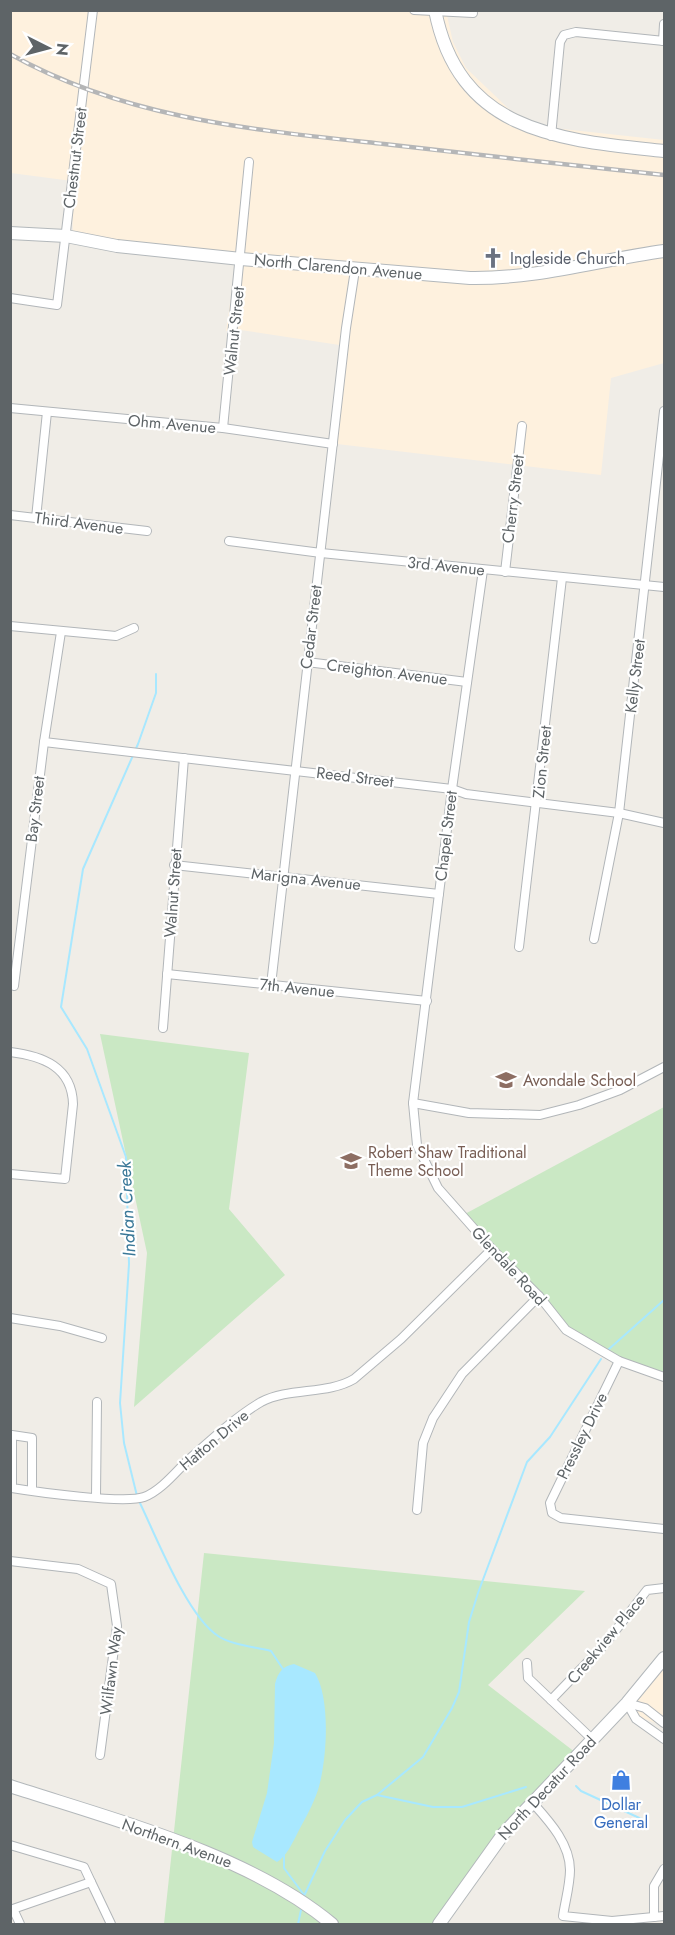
<svg xmlns="http://www.w3.org/2000/svg" width="675" height="1935" viewBox="0 0 675 1935" font-family="Jost,sans-serif">
<rect width="100%" height="100%" fill="#f0ede7"/>
<g fill="#fef1de">
<path d="M11,11H446L453,42L466,68L510,110L544,127L664,140V363L611,378L601,475L337,444L346,346L241,330L226,331L236,262L73,242L72,181L11,173Z"/>
<path d="M664,1665V1726L623,1711Z"/>
</g>
<g fill="#cae8c4">
<path d="M100,1034L249,1053L229,1209L285,1275L134,1407L147,1253Z"/>
<path d="M664,1107V1361L663,1379L604,1355L561,1324L463,1215Z"/>
<path d="M204,1553L585,1591L488,1685L580,1756L507,1835L446,1924H164Z"/>
</g>
<path fill="#a8e8ff" d="M294,1664L315,1673C331,1699 327,1761 318,1790C313,1805 305,1819 298,1832C293,1842 286,1857 277,1862L253,1847L252,1842L267,1793L274,1743L275,1684C278,1672 283,1666 294,1664Z"/>
<g fill="none" stroke-linecap="round" stroke-linejoin="round">
<g stroke="#a8e8ff" stroke-width="2">
<path d="M609,1349L664,1300"/>
<path d="M137,1496L124,1443L120,1403L129,1264L126,1157L87,1049L61,1007L83,869L138,744L156,693V674"/>
<path d="M139,1501C156,1536 187,1616 218,1636C231,1645 256,1647 271,1651L283,1669"/>
<path d="M576,1786L581,1791L648,1822"/>
<path d="M377,1795L433,1807H462L526,1787"/>
<path d="M284,1855V1868L304,1895"/>
<path d="M304,1896L325,1851L345,1820L362,1802L377,1795L423,1757L452,1708L459,1692L469,1622L478,1593L527,1462L550,1437L601,1359"/>
<path d="M298,1924L301,1910"/>
</g>
<g stroke="#b2b6b9" stroke-width="10">
<g id="street">
<path d="M414,10L473,13"/>
<path d="M663,41L664,24"/>
<path d="M551,136L560,42L564,35L576,32L664,41"/>
<path d="M10,298L57,305L93,10"/>
<path d="M10,408L223,428L333,444"/>
<path d="M223,428L249,162"/>
<path d="M10,515L147,531"/>
<path d="M36,518L47,412"/>
<path d="M229,541L321,553L664,587"/>
<path d="M483,570L452,789L413,1103L417,1145L438,1188L492,1249L539,1296L566,1330L619,1361L664,1377"/>
<path d="M505,572L522,426"/>
<path d="M10,626L116,636L134,628"/>
<path d="M307,662L467,682"/>
<path d="M44,742L452,789L466,794L619,813L664,823"/>
<path d="M174,865L439,894"/>
<path d="M594,939L619,813L664,411"/>
<path d="M519,947L562,578"/>
<path d="M167,974L427,1001"/>
<path d="M271,985L346,328L355,270"/>
<path d="M14,986L44,742L61,632"/>
<path d="M163,1028L184,758"/>
<path d="M10,1052C43,1056 72,1067 73,1104L65,1179L10,1174"/>
<path d="M413,1103L469,1113L540,1115L579,1105L620,1090L664,1067"/>
<path d="M10,1318L60,1326L102,1338"/>
<path d="M619,1361L550,1503L552,1513L561,1518L664,1529"/>
<path d="M32,1491V1438L12,1435V1488C36,1492 125,1504 144,1497C160,1491 174,1474 186,1462C210,1441 234,1418 261,1402C290,1387 327,1395 354,1379L401,1339L492,1249"/>
<path d="M96,1496L97,1402"/>
<path d="M417,1510L423,1443L433,1418L462,1374L539,1296"/>
<path d="M10,1561L78,1569L111,1584L117,1626L100,1755"/>
<path d="M527,1663L528,1678L592,1739"/>
<path d="M551,1700L605,1644L647,1590L664,1588"/>
<path d="M627,1703L636,1719L664,1739"/>
<path d="M627,1703L645,1708L664,1723"/>
<path d="M532,1802C548,1820 570,1843 570,1870C570,1885 565,1902 563,1916L612,1921L664,1916"/>
<path d="M10,1845L84,1867L91,1882"/>
<path d="M10,1910L91,1882L111,1924"/>
<path d="M14,1911L20,1924"/>
<path d="M654,1917V1886L664,1869"/>
</g>
</g>
<g stroke="#b3b8bb" stroke-width="14">
<g id="secondary">
<path d="M435,10C459,134 562,140 664,151"/>
<path d="M10,233L66,236L117,246L241,259L470,278C536,279 599,260 664,251"/>
<path d="M10,1786C114,1820 248,1854 332,1924"/>
<path d="M439,1924L504,1833L627,1703L664,1658"/>
</g>
</g>
<use href="#street" stroke="#fff" stroke-width="8"/>
<use href="#secondary" stroke="#fff" stroke-width="12"/>
<g stroke="#b5b6b7" stroke-width="4.5">
<path id="rail" d="M10,54C126,119 254,130 384,144C477,155 571,165 664,175"/>
</g>
<use href="#rail" stroke="#fff" stroke-width="2" stroke-dasharray="7" stroke-linecap="butt"/>
</g>
<defs>
<g id="church-bare" transform="scale(1.62)"><path d="M-1.2-6h2.4v3.5h3.3v2.4h-3.3V6h-2.4V-.1h-3.3v-2.4h3.3Z" fill="#6b7280" stroke="#fff" stroke-width="2.5" paint-order="stroke"/></g>
<g id="school-bare" transform="scale(1.62)"><path d="M0-5L7-2L0 1L-7-2ZM-4 1L0 2.5L4 1V4Q0 6-4 4Z" fill="#8d6e63" stroke="#fff" stroke-width="2.5" paint-order="stroke"/></g>
<g id="shop-bare" transform="scale(1.62)"><path d="M-5-2.5h2.3a2.7 3.5 0 0 1 5.4 0H5L5.5 6h-11ZM-1.5-2.5h3a1.5 2.3 0 0 0-3 0Z" fill="#3f7fe0" stroke="#fff" stroke-width="2.5" paint-order="stroke"/></g>
</defs>
<g fill-rule="evenodd">
<use href="#church-bare" x="493" y="258"/>
<use href="#school-bare" x="506" y="1080"/>
<use href="#school-bare" x="351" y="1161"/>
<use href="#shop-bare" x="621" y="1780"/>
</g>
<g text-anchor="middle" dominant-baseline="central" stroke-width="4.5" stroke-linejoin="round" paint-order="stroke">
<g font-size="16" fill="#5e6467" stroke="#fff">
<text transform="translate(75 158) rotate(-83)">Chestnut Street</text>
<text transform="translate(338 267) rotate(5)">North Clarendon Avenue</text>
<text transform="translate(234 331) rotate(-84)">Walnut Street</text>
<text transform="translate(172 424) rotate(5)">Ohm Avenue</text>
<text transform="translate(513 499) rotate(-83)">Cherry Street</text>
<text transform="translate(79 523) rotate(7)">Third Avenue</text>
<text transform="translate(446 566) rotate(6)">3rd Avenue</text>
<text transform="translate(311 627) rotate(-83)">Cedar Street</text>
<text transform="translate(387 672) rotate(7)">Creighton Avenue</text>
<text transform="translate(635 676) rotate(-83)">Kelly Street</text>
<text transform="translate(542 762) rotate(-84)">Zion Street</text>
<text transform="translate(355 777) rotate(7)">Reed Street</text>
<text transform="translate(35 809) rotate(-83)">Bay Street</text>
<text transform="translate(446 836) rotate(-83)">Chapel Street</text>
<text transform="translate(306 879) rotate(6)">Marigna Avenue</text>
<text transform="translate(173 893) rotate(-86)">Walnut Street</text>
<text transform="translate(297 988) rotate(6)">7th Avenue</text>
<text transform="translate(509 1266) rotate(47)">Glendale Road</text>
<text transform="translate(582 1436) rotate(-64)">Pressley Drive</text>
<text transform="translate(214 1440) rotate(-40)">Hatton Drive</text>
<text transform="translate(606 1639) rotate(-50)">Creekview Place</text>
<text transform="translate(111 1671) rotate(-83)">Wilfawn Way</text>
<text transform="translate(547 1788) rotate(-47)">North Decatur Road</text>
<text transform="translate(177 1843) rotate(20)">Northern Avenue</text>
</g>
<g font-size="16" fill="#5b616d" stroke="#fff" text-anchor="start">
<text x="510" y="258">Ingleside Church</text>
</g>
<g font-size="16" fill="#785e54" stroke="#fff" text-anchor="start">
<text x="523" y="1080">Avondale School</text>
<text x="368" y="1152">Robert Shaw Traditional<tspan x="368" dy="18">Theme School</tspan></text>
</g>
<g font-size="16" fill="#366cbe" stroke="#fff">
<text x="621" y="1804">Dollar<tspan x="621" dy="18">General</tspan></text>
</g>
<g font-size="18" font-style="italic" fill="#3a7898" stroke="#fff">
<text transform="translate(127 1209) rotate(-93)">Indian Creek</text>
</g>
</g>
<rect width="675" height="1935" fill="none" stroke="#5e6467" stroke-width="24"/>
<g transform="translate(48 48) rotate(96)" stroke="#ffffff" stroke-width="4.5" paint-order="stroke">
<path d="M0-4.5L10 22L0 15L-10 22Z" fill="#5e6467"/>
<text y="-9" font-size="16" font-weight="bold" text-anchor="middle" fill="#5e6467">N</text>
</g>
</svg>
